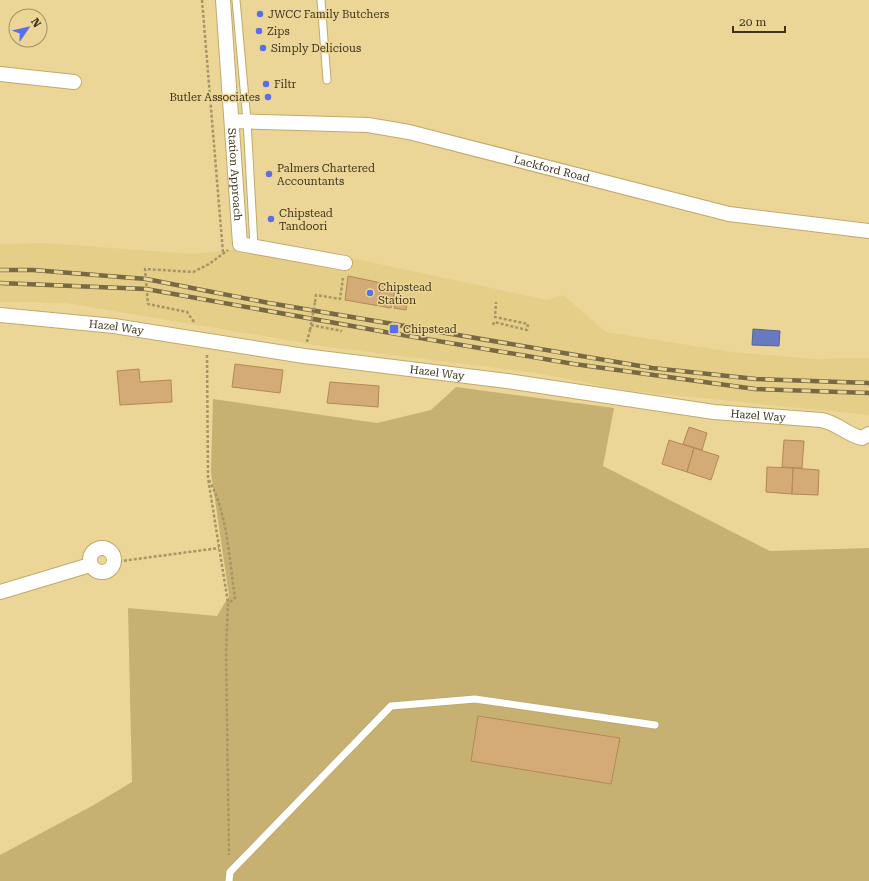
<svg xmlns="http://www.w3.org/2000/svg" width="869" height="881" viewBox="0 0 869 881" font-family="'Roboto Serif',serif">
<rect width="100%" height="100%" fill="#ebd697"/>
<path fill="#e5ce87" d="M44,243L193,254L285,244L547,300L563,295L606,332L732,352L815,359L869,358V415L623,390L536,373L328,347L66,303L0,302V244Z"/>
<path fill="#c6b172" d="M456,387L614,408L603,466L770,551L869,548V881H0V855L92,806L132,782L128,608L217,616L229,596L211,472L213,399L377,423L431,410Z"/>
<path fill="#677ac0" stroke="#5a658e" d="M753,329L780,331L779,346L752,345Z"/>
<g fill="#d4aa77" stroke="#b18956">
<path d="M348,276L396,286L391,308L345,300Z"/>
<path d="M396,300L407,302L406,310L394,308Z"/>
<path d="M235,364L283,370L280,393L232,387Z"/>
<path d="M139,369L140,382L171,380L172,402L120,405L117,371Z"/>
<path d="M330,382L379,386L378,407L327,403Z"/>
<path d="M689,427L707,433L702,450L683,444Z"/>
<path d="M669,440L694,448L687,472L662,464Z"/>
<path d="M784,440L804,441L802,468L782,467Z"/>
<path d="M694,448L719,456L711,480L687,472Z"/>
<path d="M767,467L793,468L792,494L766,492Z"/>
<path d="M793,468L819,470L818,495L792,494Z"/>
<path d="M478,716L620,738L611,784L471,761Z"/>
</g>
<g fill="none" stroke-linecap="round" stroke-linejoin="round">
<g stroke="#bfaa6d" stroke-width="9">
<g id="service">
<path d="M236,0L247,121L254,246"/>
<path d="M321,0L327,80"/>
<path d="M229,881L230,872L391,706L475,699L655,725"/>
</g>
</g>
<g stroke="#bfaa6d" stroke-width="16">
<g id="minor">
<path id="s1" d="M223,0L240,244L345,263"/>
<path d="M0,74L74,82"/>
<path id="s2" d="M232,121L368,125L409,132L729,214L869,231"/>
<path id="s3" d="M0,315L114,326L304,356L507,381L714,412L821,420C838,423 847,435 862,438L869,434"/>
<circle cx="102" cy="560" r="12"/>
<path d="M0,592L90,565"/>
</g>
</g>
<g stroke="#a69666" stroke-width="2.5" stroke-dasharray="3 2" stroke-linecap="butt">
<path d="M202,0L223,253"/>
<path d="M315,302L316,295L340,299L343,278"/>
<path d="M194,322L187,312L148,304L145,269L193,272L209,264L228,250"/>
<path d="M311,325L342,331"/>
<path d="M493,325L494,322L527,330L528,324L495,317L496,302"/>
<path d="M307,342L310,330"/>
<path d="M207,355L208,478L228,603L226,652L229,855"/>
<path d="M209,480C228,515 229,559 235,598L229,603"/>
<path d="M114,562L219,548"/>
</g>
<use href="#service" stroke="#fff" stroke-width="7"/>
<use href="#minor" stroke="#fff" stroke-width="14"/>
<g stroke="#766944" stroke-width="4.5">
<g id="rail">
<path d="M0,270H33L146,279L269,303L652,368L756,379L869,383"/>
<path d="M0,283L146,289L391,333L574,364L755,389L869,393"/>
</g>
</g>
<use href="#rail" stroke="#ebd697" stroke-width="3" stroke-dasharray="9" stroke-linecap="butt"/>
<path stroke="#a69666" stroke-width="2.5" stroke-dasharray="3 2" stroke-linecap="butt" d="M310,330L315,302"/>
</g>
<g fill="#596fe6" stroke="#ebd697" stroke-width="1.5">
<circle cx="260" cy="14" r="4"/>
<circle cx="259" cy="31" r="4"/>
<circle cx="263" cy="48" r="4"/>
<circle cx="266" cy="84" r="4"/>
<circle cx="268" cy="97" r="4"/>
<circle cx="269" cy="174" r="4"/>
<circle cx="271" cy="219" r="4"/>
<circle cx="370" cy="293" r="4"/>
<rect x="389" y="324" width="10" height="10" rx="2"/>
</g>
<g text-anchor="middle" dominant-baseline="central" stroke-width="3" stroke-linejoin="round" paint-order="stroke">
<g font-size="11" fill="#3d341b" stroke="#ebd697" text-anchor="start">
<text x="268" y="14">JWCC Family Butchers</text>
<text x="267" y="31">Zips</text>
<text x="271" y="48">Simply Delicious</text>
<text x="274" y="84">Filtr</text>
<text x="260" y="97" text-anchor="end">Butler Associates</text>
<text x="277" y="168">Palmers Chartered<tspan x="277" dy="13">Accountants</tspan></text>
<text x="279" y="213">Chipstead<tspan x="279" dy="13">Tandoori</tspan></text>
<text x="378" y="287">Chipstead<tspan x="378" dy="13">Station</tspan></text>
<text x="403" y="329">Chipstead</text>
</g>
<g font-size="11" fill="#3d341b" stroke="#ebd697">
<text stroke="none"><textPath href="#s2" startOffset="325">Lackford Road</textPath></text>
<text stroke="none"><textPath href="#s1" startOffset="175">Station Approach</textPath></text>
<text stroke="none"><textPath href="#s3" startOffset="117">Hazel Way</textPath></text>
<text stroke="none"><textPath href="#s3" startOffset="441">Hazel Way</textPath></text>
<text stroke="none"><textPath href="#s3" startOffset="765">Hazel Way</textPath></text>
</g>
</g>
<g transform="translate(28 28) rotate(56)"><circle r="19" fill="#ebd697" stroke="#a59565"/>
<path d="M0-3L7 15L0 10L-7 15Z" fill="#596fe6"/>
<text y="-6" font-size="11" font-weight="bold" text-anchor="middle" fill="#3d341b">N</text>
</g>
<path d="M733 26v6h52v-6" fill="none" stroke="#3d341b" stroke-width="2"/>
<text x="739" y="26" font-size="12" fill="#3d341b" stroke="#ebd697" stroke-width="3" paint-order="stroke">20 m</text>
</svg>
